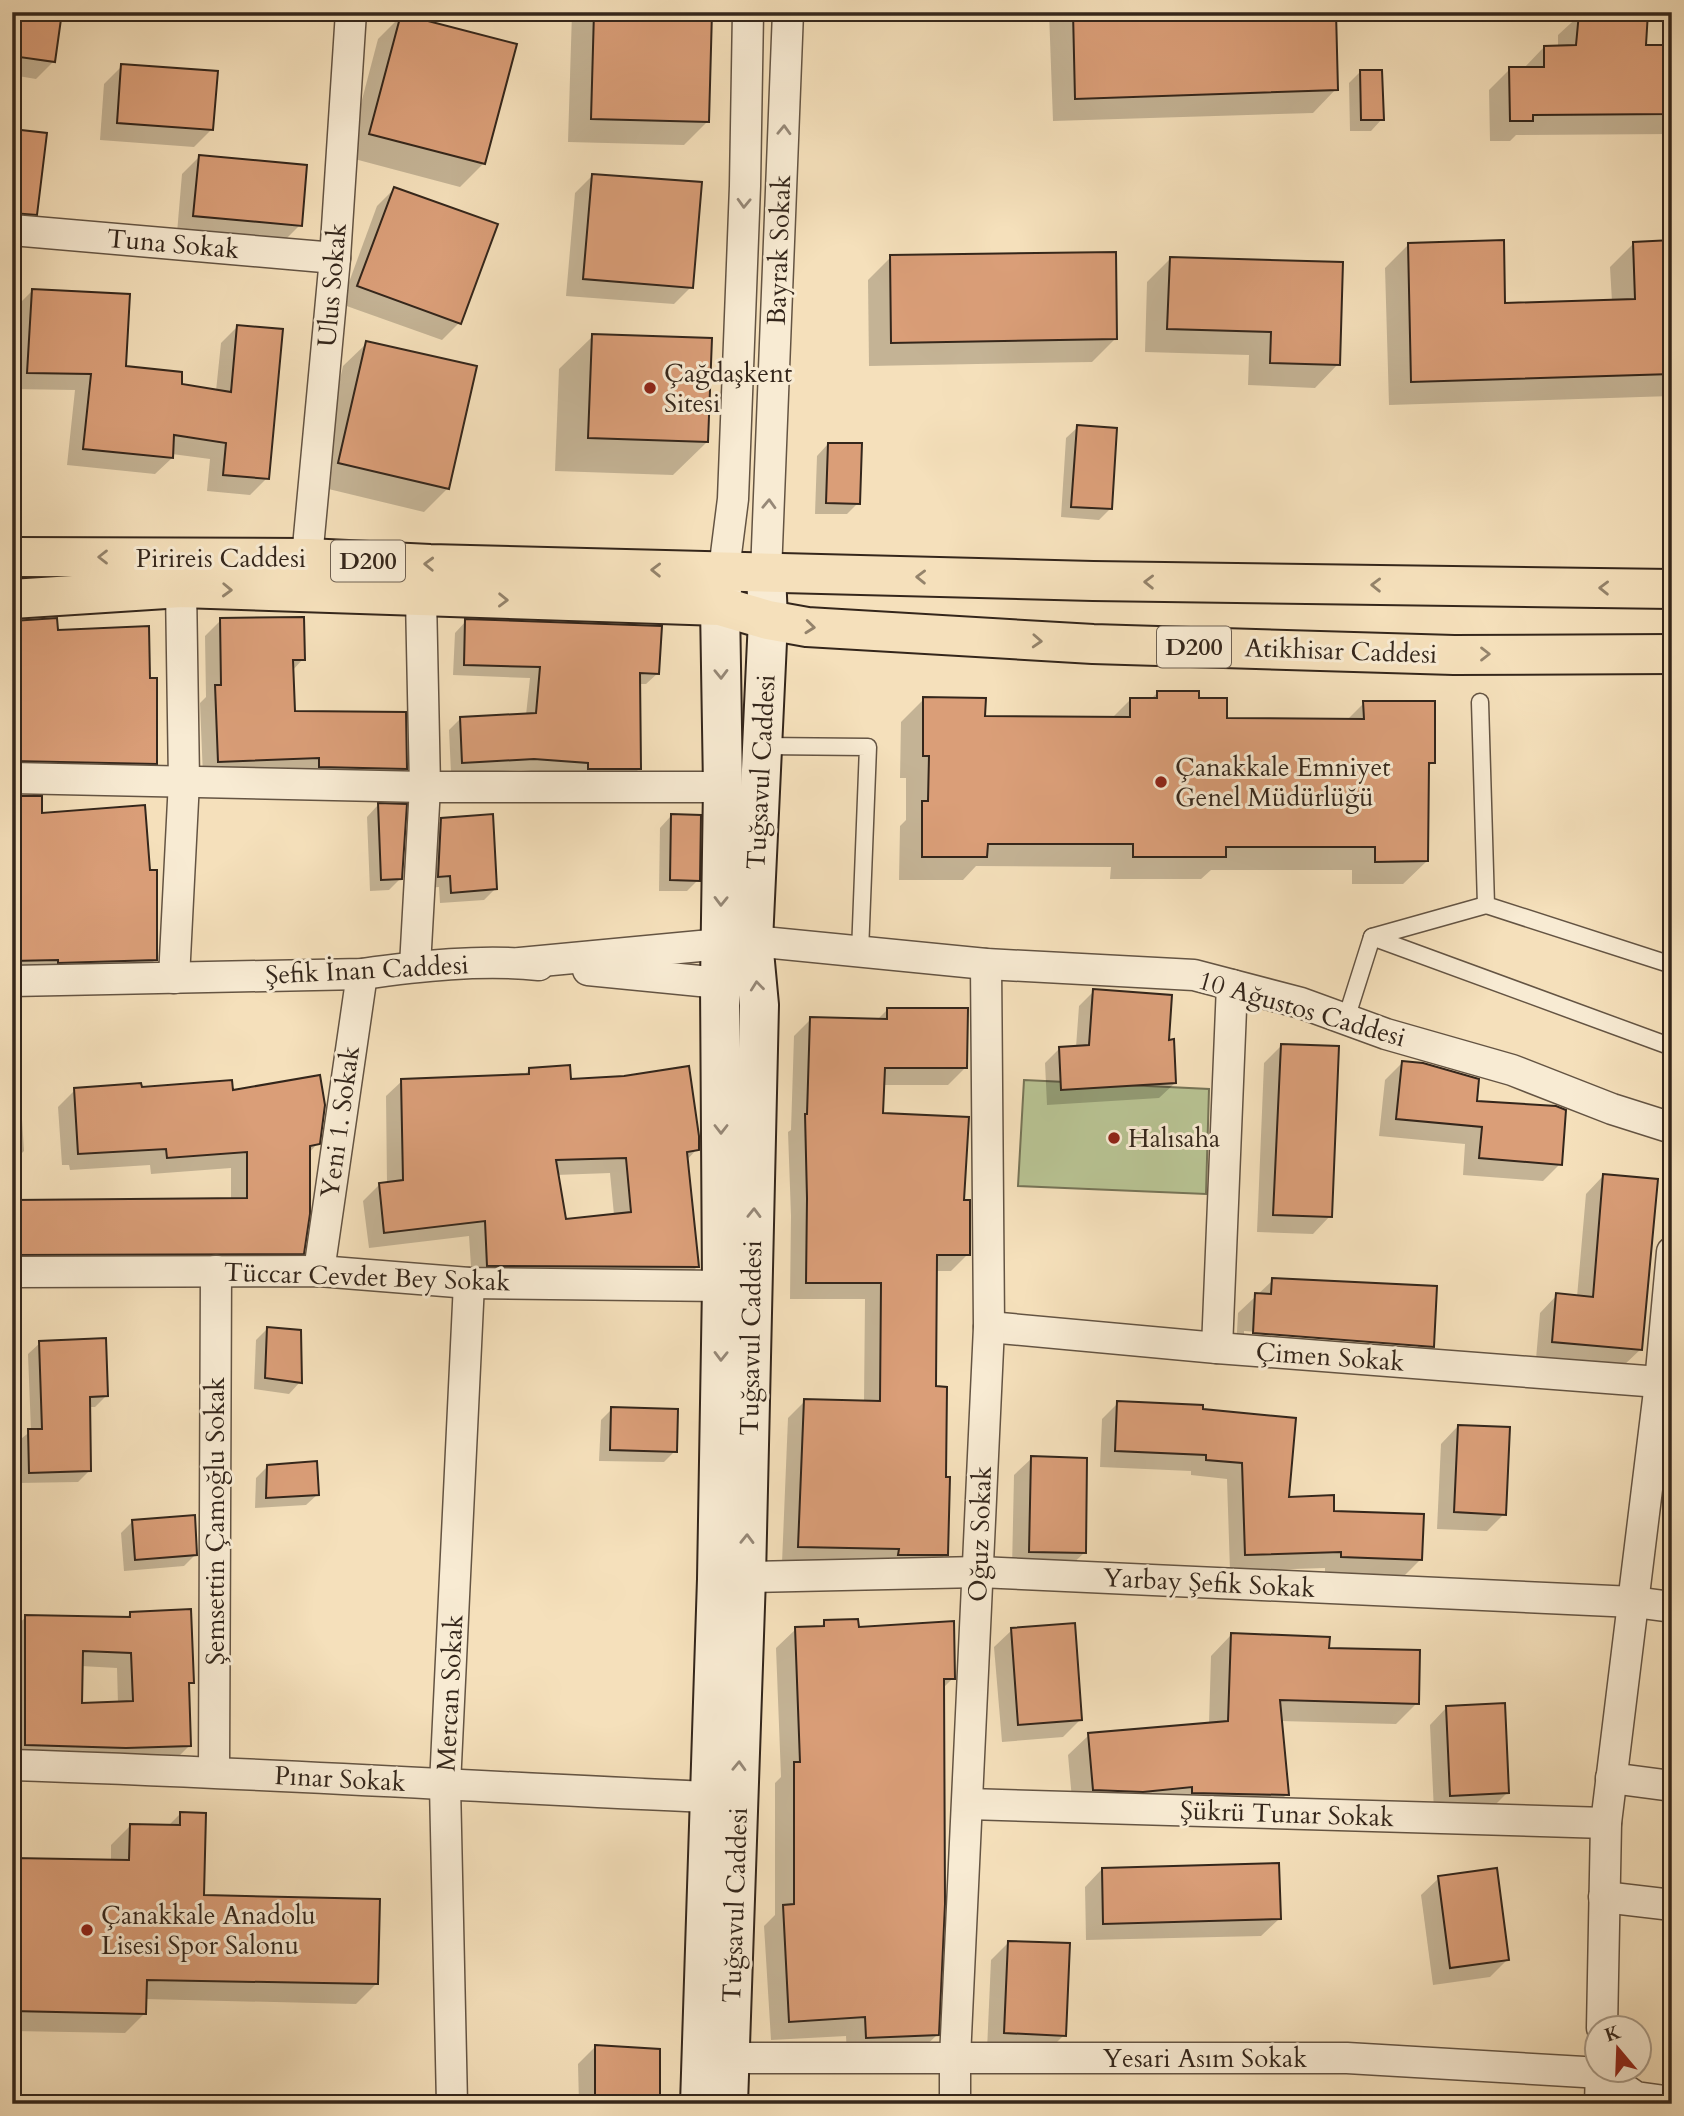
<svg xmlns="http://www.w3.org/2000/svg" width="1684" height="2116" viewBox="0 0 1684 2116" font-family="Cardo,serif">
<rect width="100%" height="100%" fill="#f5e0bb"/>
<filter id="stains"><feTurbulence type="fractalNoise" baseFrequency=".00286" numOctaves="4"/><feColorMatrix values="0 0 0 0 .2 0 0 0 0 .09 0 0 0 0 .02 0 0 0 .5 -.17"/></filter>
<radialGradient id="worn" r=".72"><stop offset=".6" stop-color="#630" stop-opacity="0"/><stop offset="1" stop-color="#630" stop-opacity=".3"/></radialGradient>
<path fill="#b8c393" stroke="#767457" stroke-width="2" d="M1024,1080L1209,1089L1206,1194L1018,1186Z"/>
<g fill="#0003" fill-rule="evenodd">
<path d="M12,12L54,61L36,79L12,75Z"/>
<path d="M461,12H477L473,15Z"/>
<path d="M572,12H710L707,122L684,145L568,142Z"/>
<path d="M1049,12H1334L1336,89L1313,113L1053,121Z"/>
<path d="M1583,12H1632L1644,47L1672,46V134L1516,135L1510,141H1490L1489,90L1510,69H1523L1544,47H1558V35Z"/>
<path d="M401,16L483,164L460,187L347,157L378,39Z"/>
<path d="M122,66L212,129L194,147L100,140L104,84Z"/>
<path d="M1360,72L1382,119L1371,131H1350L1349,83Z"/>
<path d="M12,131L35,214L18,231H12Z"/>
<path d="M199,157L300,225L282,243L177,233L182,174Z"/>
<path d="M592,176L691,287L674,304L566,296L575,193Z"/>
<path d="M394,189L459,323L442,340L341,304L377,206Z"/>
<path d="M1672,242V396L1389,405L1385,268L1408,245L1504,305L1612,302L1610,267L1634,243Z"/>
<path d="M891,257L1115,339L1092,362L869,366L868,280Z"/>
<path d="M1170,259L1338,364L1315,388L1248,385L1249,355L1145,352L1147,282Z"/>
<path d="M33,290L125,367L180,386L216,391L221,343L238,326L267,478L250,495L207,491L210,459L172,454V458L155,474L67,465L75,390L12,389L16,307Z"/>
<path d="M593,336L707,442L673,475L555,471L559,369Z"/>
<path d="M367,343L448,488L424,512L316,486L343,366Z"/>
<path d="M1078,427L1110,509L1099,520L1061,517L1066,438Z"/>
<path d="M828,444L858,503L847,514H815L817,456Z"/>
<path d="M221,620L303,659L292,671L293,713L405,768L389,784L203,777L200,703L206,697L205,636Z"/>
<path d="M466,621L658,673L646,684H639V769L628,780L521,770L451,773L449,730L460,719L526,715L530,678L453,675L455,633Z"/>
<path d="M12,622L56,632L149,680L155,763L138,780L12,778Z"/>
<path d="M1158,692L1197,700L1225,720H1347L1364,703L1433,762L1427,768V861L1403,884H1352V870H1211L1201,879H1110L1111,867L976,866L963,880H899L900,826L906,820V778H900L901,722L924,699L984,718L1111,719L1131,699H1151Z"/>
<path d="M12,796L40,798V815L156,959L138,976L12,979Z"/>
<path d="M378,805L401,878L389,890L370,891L367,817Z"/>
<path d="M671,816L698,880L687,891H659L660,828Z"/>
<path d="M442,820L495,889L484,900L440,903L439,887L427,888L430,831Z"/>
<path d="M1094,991L1167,1042L1175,1083L1159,1098L1047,1105L1045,1063L1060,1048L1076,1047L1079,1006Z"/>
<path d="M887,1010L965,1068L948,1085H882V1115L962,1201L968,1254L951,1271H935V1388L944,1478L946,1554L929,1571L782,1563L788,1418L805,1401L864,1402L865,1299H790L791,1216L788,1132L791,1130L794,1036L811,1019L876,1021Z"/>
<path d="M1281,1046L1330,1216L1313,1234L1257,1232L1264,1063Z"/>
<path d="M1402,1063L1475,1102L1560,1164L1543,1181L1463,1175L1465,1144L1379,1136L1385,1080Z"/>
<path d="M530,1069L569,1080L697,1149L686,1161L697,1267L681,1283L472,1281L469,1236L369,1248L363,1201L379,1185L387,1184L386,1096L402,1081L523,1076ZM610,1173L614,1215L564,1221L556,1175Z"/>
<path d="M12,1088H20L24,1151L12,1163Z"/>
<path d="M140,1089L231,1092L318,1143L308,1154L302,1253L285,1270L12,1271V1201L231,1200V1168L151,1174L150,1165L70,1170L69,1165H62L58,1107L75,1090Z"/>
<path d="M1603,1176L1641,1349L1623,1366L1536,1359L1540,1313L1557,1295L1577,1297L1586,1194Z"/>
<path d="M1273,1280L1432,1346L1415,1364L1236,1350L1238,1313ZM1244,1331L1418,1344V1348L1244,1334Z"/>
<path d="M267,1329L300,1382L289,1394L254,1389L256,1340Z"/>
<path d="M40,1343L107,1395L95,1407H88L89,1471L78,1482L18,1483L17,1442L31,1431L28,1354Z"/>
<path d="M1118,1403L1201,1411L1287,1499L1333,1512L1421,1559L1404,1576L1325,1572V1568L1230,1571L1227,1479L1191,1475V1471L1100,1467L1102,1419Z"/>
<path d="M612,1409L675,1451L664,1462L599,1461L601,1420Z"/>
<path d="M1458,1426L1504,1514L1487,1531L1437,1529L1441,1444Z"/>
<path d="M1032,1458L1084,1553L1066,1570L1012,1569L1014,1475Z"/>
<path d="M268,1466L318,1494L306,1505L255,1508L256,1478Z"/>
<path d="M132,1522L196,1554L184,1566L124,1571L121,1533Z"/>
<path d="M131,1613L192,1682L187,1687L189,1746L174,1761L12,1760V1630L26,1617L125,1619ZM81,1666L117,1668L118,1704L80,1705Z"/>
<path d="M825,1622L857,1628L953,1678L942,1689L937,2035L917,2054L847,2056L846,2036L771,2040L764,1926L775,1915V1783L781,1777L776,1648L796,1629L819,1628Z"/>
<path d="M1012,1630L1080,1720L1063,1737L1002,1742L994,1647Z"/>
<path d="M1231,1635L1327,1649L1417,1703L1396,1724L1280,1721L1287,1794L1266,1815L1073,1810L1068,1755L1089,1735L1209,1724L1211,1656Z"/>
<path d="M1447,1707L1507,1793L1490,1810L1434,1812L1430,1725Z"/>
<path d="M180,1814L202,1897L376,1984L356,2004L145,1999V2013L125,2033L12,2031V1862L15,1860L111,1861V1845L131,1825L168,1826Z"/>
<path d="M1102,1869L1279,1919L1261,1936L1086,1940L1085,1887Z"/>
<path d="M1439,1878L1507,1960L1490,1977L1433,1985L1421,1895Z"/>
<path d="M1008,1943L1064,2035L1047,2052L987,2050L991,1960Z"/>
<path d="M595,2047L658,2104H579L578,2064Z"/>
<path d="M851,2102L897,2104H849Z"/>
</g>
<g fill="#da9e78" stroke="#34261b" stroke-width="2" fill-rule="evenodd">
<path d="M12,12H62L55,62L12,56Z"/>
<path d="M594,12H712L709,122L591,119Z"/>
<path d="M1073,12H1336L1338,90L1075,99Z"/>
<path d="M1595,12H1648L1646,45H1672V114L1533,115V121H1510L1509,67H1544V46L1576,45L1579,13Z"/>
<path d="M401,14L517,44L485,164L369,134Z"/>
<path d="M121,64L218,71L213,130L117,123Z"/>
<path d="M1360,70H1382L1384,120H1361Z"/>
<path d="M12,129L47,133L37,215L12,213Z"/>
<path d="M199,155L307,165L302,226L193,216Z"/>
<path d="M592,174L702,182L693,288L583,279Z"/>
<path d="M394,187L498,224L461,324L357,286Z"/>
<path d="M1504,240L1505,303L1635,299L1633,242L1672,240V374L1411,382L1408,243Z"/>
<path d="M1116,252L1117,339L891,343L890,255Z"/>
<path d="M1170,257L1343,262L1340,365L1270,363L1271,332L1167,329Z"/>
<path d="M32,289L130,294L126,366L182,372V384L231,392L237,325L283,329L269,479L223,475L226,443L174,435L173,458L83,449L91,374L27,373Z"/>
<path d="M592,334L712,338L708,442L588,438Z"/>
<path d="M366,341L477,366L449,489L338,463Z"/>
<path d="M1077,425L1117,428L1112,509L1071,507Z"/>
<path d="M828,443H862L860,504L826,503Z"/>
<path d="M304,617L305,660H293L295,711L406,712L407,769L319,767V758L218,762L215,685H221L220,618Z"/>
<path d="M57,618L58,630L149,626L150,678H157V764L12,761V621Z"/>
<path d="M465,619L662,626L659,674L640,673L641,769H588V763L534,759L462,763L460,717L536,713L540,667L464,665Z"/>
<path d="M1157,691H1199V698H1227V718L1364,719L1363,701H1435V763H1429L1428,861L1375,862V847H1226V857H1133V844H988L987,857H922V801H928L929,756H923V697L986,698L985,716L1130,717V698H1157Z"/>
<path d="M12,796H42V813L145,805L150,870H157V960L58,963V960L12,961Z"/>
<path d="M378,803L407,804L402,879L381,880Z"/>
<path d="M493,814L497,889L451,893L450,876L438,877L441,818Z"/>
<path d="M671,814L701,815L700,881L670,880Z"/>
<path d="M1093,989L1172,995L1169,1040L1174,1039L1176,1083L1061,1090L1059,1047L1089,1045Z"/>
<path d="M887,1008H968L967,1068H885L883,1113L969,1117L964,1200H970V1255H937L936,1386L947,1387L946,1477H950L948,1555H898L899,1549L798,1547L804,1399L880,1401L881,1283H806L807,1198L805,1114H807L810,1017L887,1019Z"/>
<path d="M1281,1044L1339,1046L1332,1217L1273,1215Z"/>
<path d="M1402,1061L1423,1063L1479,1079L1477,1101L1556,1106L1566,1110L1562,1165L1479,1158L1482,1127L1396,1119Z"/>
<path d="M570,1065L571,1079L624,1076L689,1066L699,1136V1150L687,1152L699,1267L487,1266L485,1221L384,1233L379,1183L403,1180L401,1079L529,1074V1068ZM626,1158L631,1212L566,1219L556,1160Z"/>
<path d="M320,1075L325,1105L320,1144L310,1146V1214L304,1254L12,1255V1200L247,1198V1152L167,1158L166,1149L78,1154L74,1088L141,1083L142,1087L232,1080L233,1090Z"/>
<path d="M1603,1174L1658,1179L1642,1350L1552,1342L1556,1293L1593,1297Z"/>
<path d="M1272,1278L1437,1286L1434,1347L1253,1333L1255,1293L1271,1294Z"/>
<path d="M267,1327L301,1330L302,1383L265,1378Z"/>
<path d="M106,1338L108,1396L90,1397L91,1471L29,1473L28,1429H42L39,1341Z"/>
<path d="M1117,1401L1203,1405V1409L1296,1418L1289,1497L1334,1495V1511L1424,1514L1422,1560L1341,1557V1552L1245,1555L1242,1463L1206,1460V1455L1115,1451Z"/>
<path d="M611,1407L678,1409L677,1452L610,1450Z"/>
<path d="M1458,1425L1510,1427L1506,1515L1454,1512Z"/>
<path d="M1031,1456L1087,1458L1086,1553L1029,1552Z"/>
<path d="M317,1461L319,1495L266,1498L267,1465Z"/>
<path d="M195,1515L197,1555L135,1560L132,1520Z"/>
<path d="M191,1609L194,1683H189L191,1746L126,1748L25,1745V1615L130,1617V1612ZM83,1651L131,1653L133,1701L82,1703Z"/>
<path d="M858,1619L859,1627L954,1621L955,1679H944L945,1904L939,2035L866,2038L865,2017L789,2022L783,1905L794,1904V1762H800L795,1627L824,1626V1620Z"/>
<path d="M1075,1623L1082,1720L1018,1725L1011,1628Z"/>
<path d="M1231,1633L1330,1637L1329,1648L1420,1650L1419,1704L1280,1700L1289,1795L1192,1793V1787L1143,1792L1093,1790L1088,1733L1228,1721Z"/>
<path d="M1505,1703L1509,1793L1450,1796L1446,1706Z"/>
<path d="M180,1812L206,1813L204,1895L380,1899L378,1984L147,1980L146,2014L12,2011L14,1858L129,1860L130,1824L180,1825Z"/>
<path d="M1279,1863L1281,1919L1103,1924L1102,1868Z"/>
<path d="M1497,1868L1509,1960L1450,1968L1438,1876Z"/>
<path d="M1008,1941L1070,1943L1066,2036L1004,2033Z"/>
<path d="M595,2045L660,2049V2104H595Z"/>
</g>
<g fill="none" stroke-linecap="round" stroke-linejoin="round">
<g stroke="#645443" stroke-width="19">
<g id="lane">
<path d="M1480,702L1486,905L1672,965"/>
<path d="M763,746L868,747L860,952"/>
<path d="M1372,937L1486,905"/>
<path d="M1346,1019L1372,937L1672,1047"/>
</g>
</g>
<g stroke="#645443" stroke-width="33">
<g id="street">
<path d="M12,230L335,258"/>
<path d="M307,558L335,258L351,12"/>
<path d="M724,570L733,499L745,186L748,12"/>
<path d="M766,573L788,12"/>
<path d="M12,778L425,787H723"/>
<path d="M520,963L753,941L986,964L1194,975L1301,1003L1386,1034L1512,1070L1612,1109L1672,1128"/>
<path d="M415,966L425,787L421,598"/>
<path d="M588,970L720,983"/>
<path d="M174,978L184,781L181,588"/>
<path d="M12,981L362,974C419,966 481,959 539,965"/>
<path d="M319,1271L362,974"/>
<path d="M12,1272L319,1271L469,1283L722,1286"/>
<path d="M989,1327L1217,1348L1672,1383"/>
<path d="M1217,1348L1232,985"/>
<path d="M746,1577L979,1572L1634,1602L1672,1607"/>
<path d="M12,1765C245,1772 477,1787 710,1797"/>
<path d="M214,1771L216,1271"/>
<path d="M1611,1778L1672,1786"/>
<path d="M968,1804L1606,1823"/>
<path d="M1604,1897L1672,1905"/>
<path d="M1602,2028L1606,1823L1660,1383L1672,1252"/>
<path d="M730,2058H1347L1601,2073L1636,2097L1672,2102"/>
<path d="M452,2104L445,1785L469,1283"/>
<path d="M955,2104V2058L989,1327L986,964"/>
<path d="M1600,2104L1601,2070"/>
</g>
</g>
<g stroke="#34261b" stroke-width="42">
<g id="secondary">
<path d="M700,2104L717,1579L722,1286L720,983L723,787L720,606L724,573"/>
<path d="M728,2104L746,1577L759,1005L753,941L768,620L766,573"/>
</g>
</g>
<g stroke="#34261b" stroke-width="42">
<g id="highway">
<path d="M12,557L307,558L430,564L1093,581L1672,589"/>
<path d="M12,599L181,588L720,606L768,620L807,627L1093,644L1454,655L1672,654"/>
</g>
</g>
<use href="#lane" stroke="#f8ebd3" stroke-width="16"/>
<use href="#street" stroke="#f8ebd3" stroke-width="30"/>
<use href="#secondary" stroke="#f8ebd3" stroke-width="38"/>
<use href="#highway" stroke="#f5e0bb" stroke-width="38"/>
</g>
<defs><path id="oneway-chevron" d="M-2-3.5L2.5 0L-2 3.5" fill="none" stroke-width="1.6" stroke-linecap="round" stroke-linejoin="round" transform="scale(1.75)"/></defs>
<g stroke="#968877">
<use href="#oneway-chevron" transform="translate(784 130) rotate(-88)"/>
<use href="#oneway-chevron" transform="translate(744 203) rotate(92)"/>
<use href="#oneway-chevron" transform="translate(769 504) rotate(-88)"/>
<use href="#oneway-chevron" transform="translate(721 674) rotate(89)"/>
<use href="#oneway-chevron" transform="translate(721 901) rotate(91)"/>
<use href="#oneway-chevron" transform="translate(757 986) rotate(-96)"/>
<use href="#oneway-chevron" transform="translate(721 1129) rotate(90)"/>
<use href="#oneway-chevron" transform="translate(754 1213) rotate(-89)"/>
<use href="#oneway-chevron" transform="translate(721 1356) rotate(91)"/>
<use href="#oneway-chevron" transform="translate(747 1539) rotate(-89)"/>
<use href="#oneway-chevron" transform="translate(739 1766) rotate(-88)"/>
</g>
<g stroke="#94836b">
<use href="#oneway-chevron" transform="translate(103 557) rotate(-180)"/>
<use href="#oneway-chevron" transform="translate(429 564) rotate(-178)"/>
<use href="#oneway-chevron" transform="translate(656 570) rotate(-179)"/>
<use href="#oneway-chevron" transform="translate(921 577) rotate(-179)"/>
<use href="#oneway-chevron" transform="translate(1149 582) rotate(-179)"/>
<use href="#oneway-chevron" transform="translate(1376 585) rotate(-179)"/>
<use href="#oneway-chevron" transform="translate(1604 588) rotate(-179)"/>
<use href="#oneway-chevron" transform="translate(227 590) rotate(2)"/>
<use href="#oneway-chevron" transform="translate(503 600) rotate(1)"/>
<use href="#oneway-chevron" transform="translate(810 627) rotate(6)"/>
<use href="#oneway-chevron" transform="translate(1037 641) rotate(3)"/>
<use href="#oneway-chevron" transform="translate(1485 654)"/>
</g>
<g fill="#8f2418" stroke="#f8ebd3" stroke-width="2.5">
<circle cx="650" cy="388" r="7"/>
<circle cx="1161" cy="782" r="7"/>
<circle cx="1114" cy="1138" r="7"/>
<circle cx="87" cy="1930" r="7"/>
</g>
<g text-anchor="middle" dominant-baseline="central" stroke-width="6" stroke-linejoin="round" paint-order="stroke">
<g fill="#f8ebd3" stroke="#6f6152" stroke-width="2">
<rect x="331" y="540.5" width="74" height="41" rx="5"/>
<rect x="1157" y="626.5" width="74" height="41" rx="5"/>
</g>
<g font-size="24" font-weight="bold" fill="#34261b">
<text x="368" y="561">D200</text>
<text x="1194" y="647">D200</text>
</g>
<g font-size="26" fill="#34261b" stroke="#f8ebd3">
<text transform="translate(173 244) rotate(5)">Tuna Sokak</text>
<text transform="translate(779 250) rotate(-88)">Bayrak Sokak</text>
<text transform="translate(332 285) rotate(-85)">Ulus Sokak</text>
<text x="221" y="558">Pirireis Caddesi</text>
<text transform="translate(1341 651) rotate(2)">Atikhisar Caddesi</text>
<text transform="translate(761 772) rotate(-87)">Tuğsavul Caddesi</text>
<text transform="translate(367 970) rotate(-3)">Şefik İnan Caddesi</text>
<text transform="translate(1302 1009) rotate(16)">10 Ağustos Caddesi</text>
<text transform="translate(340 1122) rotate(-82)">Yeni 1. Sokak</text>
<text transform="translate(367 1277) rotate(2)">Tüccar Cevdet Bey Sokak</text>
<text transform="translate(751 1338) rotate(-89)">Tuğsavul Caddesi</text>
<text transform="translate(1330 1357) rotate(4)">Çimen Sokak</text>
<text transform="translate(215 1521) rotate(-90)">Şemsettin Çamoğlu Sokak</text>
<text transform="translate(980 1534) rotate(-88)">Oğuz Sokak</text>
<text transform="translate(1209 1583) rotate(3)">Yarbay Şefik Sokak</text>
<text transform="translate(450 1693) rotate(-87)">Mercan Sokak</text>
<text transform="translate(340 1779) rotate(3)">Pınar Sokak</text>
<text transform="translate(1287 1814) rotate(2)">Şükrü Tunar Sokak</text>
<text transform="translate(735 1905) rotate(-88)">Tuğsavul Caddesi</text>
<text x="1205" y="2058">Yesari Asım Sokak</text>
</g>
<g font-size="26" fill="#34261b" stroke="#f8ebd3" text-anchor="start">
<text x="664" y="373">Çağdaşkent<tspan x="664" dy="30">Sitesi</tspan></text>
<text x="1175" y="767">Çanakkale Emniyet<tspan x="1175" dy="30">Genel Müdürlüğü</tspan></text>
<text x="1128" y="1138">Halısaha</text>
<text x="101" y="1915">Çanakkale Anadolu<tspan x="101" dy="30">Lisesi Spor Salonu</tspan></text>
</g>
</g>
<rect width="1684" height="2116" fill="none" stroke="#f5e0bb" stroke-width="42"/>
<rect x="14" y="14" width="1656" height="2088" fill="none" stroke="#34261b" stroke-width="3.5"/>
<rect x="21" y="21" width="1642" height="2074" fill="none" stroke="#34261b" stroke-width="2"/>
<g transform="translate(1618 2049) rotate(341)"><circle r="33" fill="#f8ebd3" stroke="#aa9c89" stroke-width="2"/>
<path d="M0-5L12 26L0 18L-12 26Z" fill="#8f2418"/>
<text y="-10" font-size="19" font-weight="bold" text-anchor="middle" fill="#34261b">K</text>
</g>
<rect width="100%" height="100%" filter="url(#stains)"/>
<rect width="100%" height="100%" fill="url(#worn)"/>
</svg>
